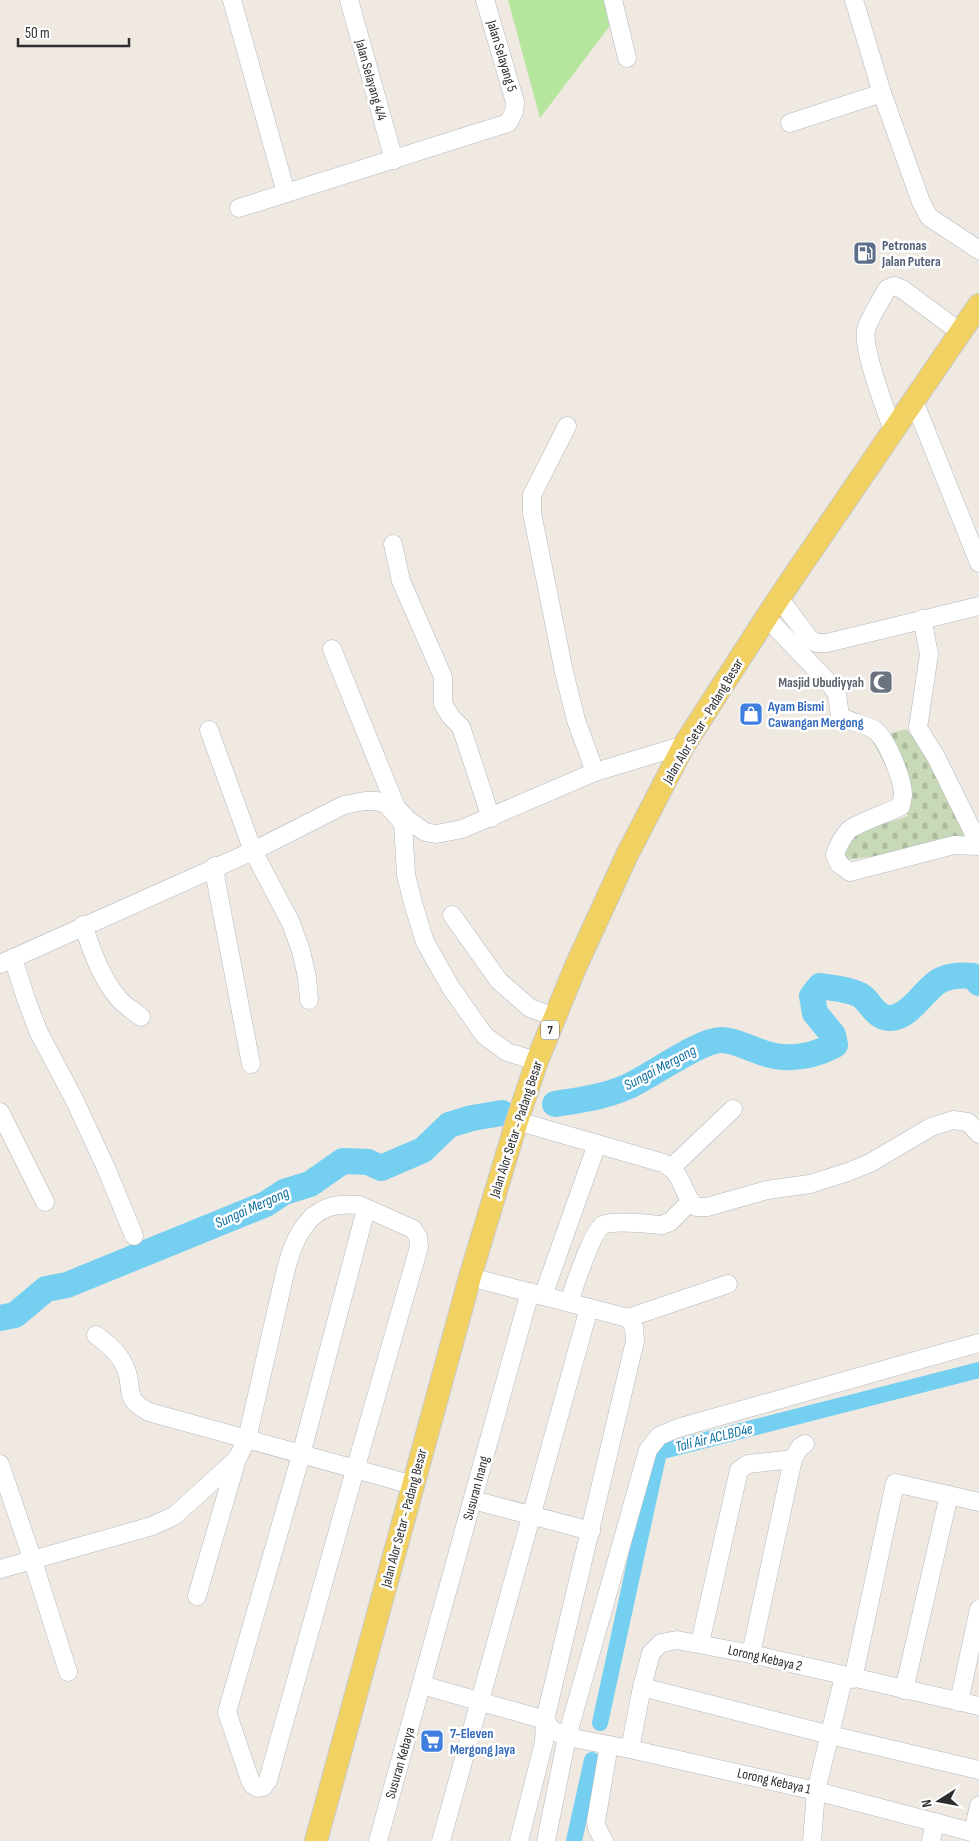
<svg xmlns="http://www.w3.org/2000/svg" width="979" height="1841" viewBox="0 0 979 1841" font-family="'Sofia Sans Condensed',sans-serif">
<defs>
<pattern id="cemetery-stones" width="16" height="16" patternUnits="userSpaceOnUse" patternTransform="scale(1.25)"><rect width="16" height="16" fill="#c8d9b8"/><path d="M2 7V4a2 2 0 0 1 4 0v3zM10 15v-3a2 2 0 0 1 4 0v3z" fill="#acbb9e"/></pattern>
</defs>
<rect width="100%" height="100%" fill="#efe9e1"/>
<path fill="url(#cemetery-stones)" d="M906,729L923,749L972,837L885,855L844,860L839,850L849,831L873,827L908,816L888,770L871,739Z"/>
<path fill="#b6e59e" d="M508,0H610L615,19L540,118Z"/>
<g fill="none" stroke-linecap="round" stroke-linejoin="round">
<g stroke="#75cff0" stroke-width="16">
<path d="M600,1723L659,1452L979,1370"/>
<path d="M574,1841L592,1760"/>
</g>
<g stroke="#75cff0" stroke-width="26">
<path d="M555,1104C580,1100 605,1097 629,1086C651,1076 700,1040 721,1040C734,1040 746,1047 758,1051C785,1062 810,1058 835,1045L833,1035L815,1013L812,996L820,986C831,988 856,990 864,998C872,1006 878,1019 891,1018C911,1016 923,991 939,981C950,975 961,975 973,976L979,983"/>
<path d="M0,1318L15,1315L46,1289L67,1285L89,1276L266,1204L284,1192L310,1184L343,1161L368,1162L381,1168L423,1150L449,1125L472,1118L502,1113"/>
</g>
<g stroke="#b4b7c1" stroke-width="19">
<g id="minor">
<path d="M232,0L286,193"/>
<path d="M349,0L394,160"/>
<path d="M613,0L627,58"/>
<path d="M854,0L882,93L921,202L929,217L979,250"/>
<path d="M790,123L882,93"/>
<path d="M239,208L508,123L514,112L515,102L485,0"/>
<path d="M914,401L979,563"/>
<path d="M567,426L532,495V513L564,672L576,720L595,772"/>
<path d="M893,431C886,410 862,350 866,330C868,320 882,299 887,289L894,286L902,289L960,332"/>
<path d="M393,544L401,581L443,677V704L451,717L461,727L491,818"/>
<path d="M779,598L809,638L816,643H827L979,606"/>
<path d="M767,618L830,684L837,694L840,716C851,723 862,723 873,729C886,736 903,779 903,795C903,798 901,803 901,806C890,812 855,824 849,830C842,837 838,846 835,855L839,864L850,872L954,845L979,846"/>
<path d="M922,619L929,654L918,728L936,757L979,844"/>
<path d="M332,649L396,807L408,820L425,832L436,834L462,829L595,772L684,745"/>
<path d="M209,730L253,851L291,923L301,951L307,977L309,1000"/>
<path d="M215,866L216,881L251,1064"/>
<path d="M452,915L499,981L530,1008L555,1017"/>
<path d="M83,925C92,951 101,978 119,999C125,1006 134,1011 141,1017"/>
<path d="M13,958L26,999L39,1033L74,1099L106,1168L134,1236"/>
<path d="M0,964L253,851L344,805L365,801H377L387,805L403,823L406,875L413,903L425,942L451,988L485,1036L507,1052L537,1061"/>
<path d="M0,1112L45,1202"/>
<path d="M517,1121L663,1163C686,1175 680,1193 696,1207H707L767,1190L810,1184L848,1172L870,1163L931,1127L953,1120L968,1122L979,1134"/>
<path d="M672,1167L733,1109"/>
<path d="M470,1277L628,1318L634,1327L635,1341L545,1720L544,1742L519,1841"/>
<path d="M543,1296L597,1144"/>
<path d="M569,1302C574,1288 592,1231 603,1225C614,1220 648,1224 662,1225L670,1222L690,1202"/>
<path d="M628,1318L728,1284"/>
<path d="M96,1335C108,1344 119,1353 125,1367C135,1388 121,1398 149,1412L413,1485"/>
<path d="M0,1464L32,1558L68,1672"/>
<path d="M473,1500L591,1531"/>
<path d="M0,1569L152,1526L174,1516L237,1459"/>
<path d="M197,1596L237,1459L247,1439C257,1396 267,1352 277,1308C283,1284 288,1249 303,1228C317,1207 335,1203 359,1205L413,1229L418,1237L419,1247L355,1470L268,1780L263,1787L258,1788L253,1785L250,1780L227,1712L301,1455L366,1209"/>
<path d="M700,1643L739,1470L748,1464L793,1459"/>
<path d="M751,1654L793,1459L800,1447L805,1444"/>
<path d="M853,1679L895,1483L979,1502"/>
<path d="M422,1685L545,1720L552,1730L567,1737L630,1749L816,1791L979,1834"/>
<path d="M642,1687L830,1735L979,1770"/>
<path d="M904,1690L949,1495"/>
<path d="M959,1702L979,1609"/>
<path d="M630,1749L642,1687L651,1653L661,1643L677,1640L751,1654L979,1706"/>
<path d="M973,1832L979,1806"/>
<path d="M378,1841L530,1292"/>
<path d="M441,1841L589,1308"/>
<path d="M546,1841L567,1737L648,1450L659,1436L678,1428L979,1343"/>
<path d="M604,1841L597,1828L596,1821L609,1745"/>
<path d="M812,1841L816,1791L844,1676"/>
<path d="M931,1841L935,1822"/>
</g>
</g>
<g stroke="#c9c9c9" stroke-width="24">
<path id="major" d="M316,1841L470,1277L517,1121L537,1061L575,968L627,855L684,745L779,598L979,305"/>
</g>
<use href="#minor" stroke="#fff" stroke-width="18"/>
<use href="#major" stroke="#f2d163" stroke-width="22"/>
</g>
<defs>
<g id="fuel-square" transform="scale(1.25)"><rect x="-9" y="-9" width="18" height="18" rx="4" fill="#5c6f8a" stroke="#fff"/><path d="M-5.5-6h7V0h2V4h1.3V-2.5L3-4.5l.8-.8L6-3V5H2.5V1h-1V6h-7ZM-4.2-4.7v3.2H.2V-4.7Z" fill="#fff"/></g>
<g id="mosque-square" transform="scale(1.25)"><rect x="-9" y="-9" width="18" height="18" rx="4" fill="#6b7280" stroke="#fff"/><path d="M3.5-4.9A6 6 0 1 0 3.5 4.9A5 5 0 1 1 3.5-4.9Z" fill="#fff"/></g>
<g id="shop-square" transform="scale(1.25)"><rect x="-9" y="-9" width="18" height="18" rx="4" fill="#3f7fe0" stroke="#fff"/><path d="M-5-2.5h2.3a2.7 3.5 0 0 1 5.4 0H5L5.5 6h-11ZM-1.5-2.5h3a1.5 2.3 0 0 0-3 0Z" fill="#fff"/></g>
<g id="supermarket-square" transform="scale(1.25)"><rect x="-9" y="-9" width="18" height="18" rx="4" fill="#3f7fe0" stroke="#fff"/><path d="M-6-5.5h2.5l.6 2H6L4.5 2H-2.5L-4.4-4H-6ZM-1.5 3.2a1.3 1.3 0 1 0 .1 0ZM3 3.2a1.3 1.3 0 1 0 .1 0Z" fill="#fff"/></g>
</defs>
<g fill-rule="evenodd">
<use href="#fuel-square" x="865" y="253"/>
<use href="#mosque-square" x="881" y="682"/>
<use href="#shop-square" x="751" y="714"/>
<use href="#supermarket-square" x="432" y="1741"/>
</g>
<g text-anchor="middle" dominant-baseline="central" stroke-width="5" stroke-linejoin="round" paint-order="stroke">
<rect fill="#fff" stroke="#6d6d6d" stroke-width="1" x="541" y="1020.5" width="18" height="19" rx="4"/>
<g font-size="12" font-weight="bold" fill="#2e2e2e">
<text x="550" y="1030">7</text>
</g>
<g font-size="14" fill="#2e2e2e" stroke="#fff">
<text transform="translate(502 56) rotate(73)">Jalan Selayang 5</text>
<text transform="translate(371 80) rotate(74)">Jalan Selayang 4/4</text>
<text transform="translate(703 721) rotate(-59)">Jalan Alor Setar - Padang Besar</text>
<text transform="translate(516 1129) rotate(-72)">Jalan Alor Setar - Padang Besar</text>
<text transform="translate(476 1488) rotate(-75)">Susuran Inang</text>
<text transform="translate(404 1518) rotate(-75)">Jalan Alor Setar - Padang Besar</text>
<text transform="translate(765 1658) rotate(13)">Lorong Kebaya 2</text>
<text transform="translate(400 1763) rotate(-74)">Susuran Kebaya</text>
<text transform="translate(774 1781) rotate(13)">Lorong Kebaya 1</text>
</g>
<g font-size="14" font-weight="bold" fill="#4e5e75" stroke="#fff" text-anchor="start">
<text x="882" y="245">Petronas<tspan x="882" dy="16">Jalan Putera</tspan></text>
</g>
<g font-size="14" font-weight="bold" fill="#5b616d" stroke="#fff" text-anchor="end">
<text x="864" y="682">Masjid Ubudiyyah</text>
</g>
<g font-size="14" font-weight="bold" fill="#366cbe" stroke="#fff" text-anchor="start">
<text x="768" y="706">Ayam Bismi<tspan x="768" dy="16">Cawangan Mergong</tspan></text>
<text x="450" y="1733">7-Eleven<tspan x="450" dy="16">Mergong Jaya</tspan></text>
</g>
<g font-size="15" font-style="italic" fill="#0d6fa3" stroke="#fff">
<text transform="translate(660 1068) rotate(-28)">Sungai Mergong</text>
<text transform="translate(252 1208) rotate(-24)">Sungai Mergong</text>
<text transform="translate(714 1438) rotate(-14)">Tali Air ACLBD4e</text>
</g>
</g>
<g transform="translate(939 1801) rotate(259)" stroke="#ffffff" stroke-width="4" paint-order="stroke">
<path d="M0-4L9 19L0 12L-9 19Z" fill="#2e2e2e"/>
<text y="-8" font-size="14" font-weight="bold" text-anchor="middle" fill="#2e2e2e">N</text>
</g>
<path d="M18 38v8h111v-8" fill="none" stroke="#2e2e2e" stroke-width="2.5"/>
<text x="25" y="38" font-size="15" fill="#2e2e2e" stroke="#ffffff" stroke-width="4" paint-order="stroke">50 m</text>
</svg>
